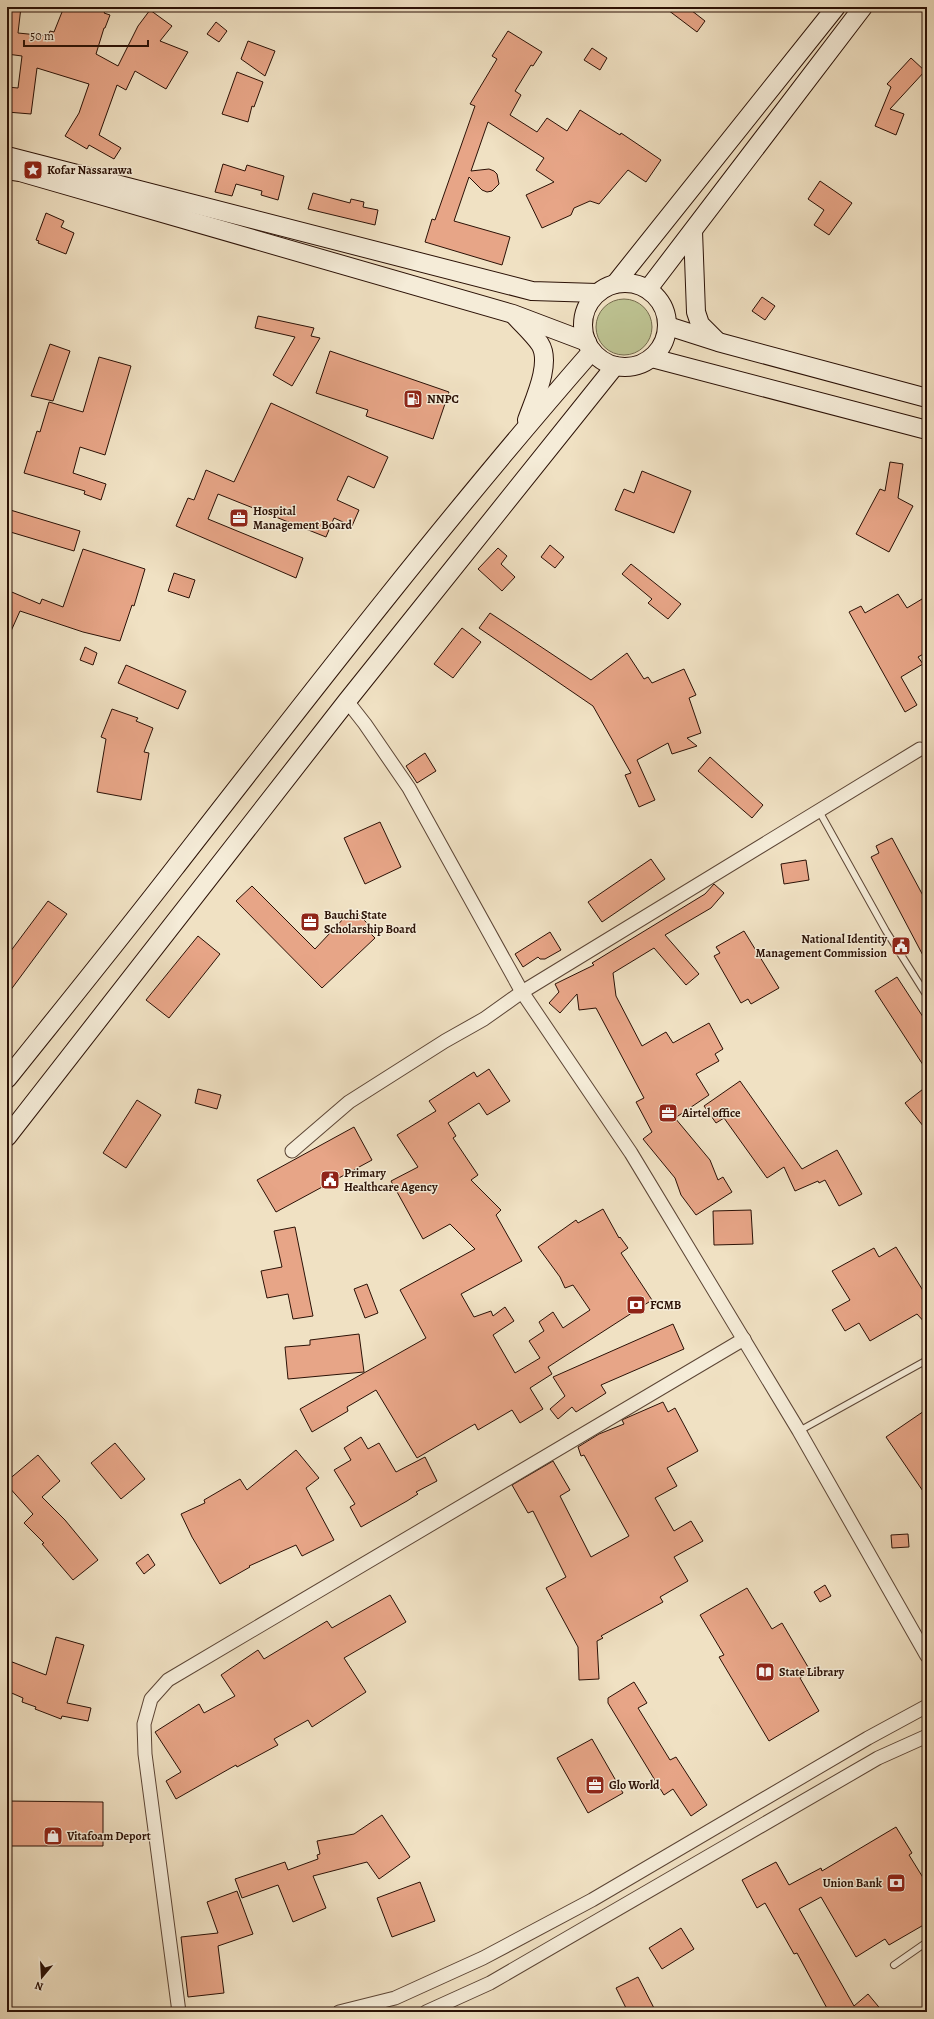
<svg xmlns="http://www.w3.org/2000/svg" width="934" height="2019" viewBox="0 0 934 2019" font-family="Alegreya,serif">
<rect width="100%" height="100%" fill="#f0e1c3"/>
<filter id="stains"><feTurbulence type="fractalNoise" baseFrequency=".005" numOctaves="4"/><feColorMatrix values="0 0 0 0 .2 0 0 0 0 .09 0 0 0 0 .02 0 0 0 .5 -.17"/></filter>
<radialGradient id="worn" r=".72"><stop offset=".6" stop-color="#630" stop-opacity="0"/><stop offset="1" stop-color="#630" stop-opacity=".3"/></radialGradient>
<circle fill="#bdc291" stroke="#746a4c" cx="624" cy="327" r="28"/>
<g fill="#e7a587" stroke="#2b1106">
<path d="M7,7H21L18,33L48,36L50,31L54,32L64,7H108L104,13L110,15L105,28H104L96,54L118,66L138,26L150,10L172,26L160,41L188,52L166,89L135,71L126,90L117,85L99,135L121,148L114,159L89,145L87,149L65,136L79,113L89,84L37,68L31,114L7,112V87L18,88L22,56L7,54Z"/>
<path d="M664,7H687L705,21L697,32Z"/>
<path d="M216,22L227,31L219,42L207,34Z"/>
<path d="M508,31L542,52L533,66L531,65L515,91L521,95L510,115L537,132L547,118L567,131L580,110L620,135L621,133L661,160L646,182L628,170L599,204L590,201L574,208L571,215L542,228L526,195L554,182L536,170L544,158L488,122L471,171L489,169L494,171L497,174L499,184L492,191L487,192L482,190L469,177L454,221L510,237L502,265L425,242L432,219L435,220L475,106L470,104L497,59L492,56Z"/>
<path d="M248,41L275,51L265,76L241,59Z"/>
<path d="M592,48L607,58L600,70L584,60Z"/>
<path d="M911,58L925,71L890,109L904,114L896,135L875,126L891,87L887,84Z"/>
<path d="M237,72L263,82L254,107L252,106L248,122L222,114Z"/>
<path d="M223,164L245,171L247,165L284,176L278,200L261,195L262,191L236,184L232,196L215,192Z"/>
<path d="M820,181L852,203L829,235L814,225L824,210L808,199Z"/>
<path d="M313,193L350,203L351,199L364,202L363,207L378,210L375,225L308,209Z"/>
<path d="M46,213L64,221L61,227L74,233L66,254L38,243L39,241L36,240Z"/>
<path d="M762,297L775,306L765,320L752,311Z"/>
<path d="M258,316L314,328L311,336L320,338L292,386L273,375L295,337L255,328Z"/>
<path d="M50,344L70,351L53,401L31,396Z"/>
<path d="M330,351L449,392L433,439L366,416L368,410L316,393Z"/>
<path d="M99,357L131,366L105,455L80,447L73,473L106,484L101,500L84,494L85,491L24,473L37,431L40,432L49,402L83,412Z"/>
<path d="M271,403L388,457L374,488L348,476L337,500L359,510L352,526L334,518L326,537L218,494L208,519L303,558L296,578L176,526L188,498L194,500L206,470L234,482Z"/>
<path d="M890,462L903,464L898,498L913,506L889,552L856,534L880,489L885,491Z"/>
<path d="M642,471L691,491L674,533L615,510L624,489L634,493Z"/>
<path d="M7,509L80,531L74,551L7,531Z"/>
<path d="M550,545L564,557L555,568L541,557Z"/>
<path d="M498,548L507,556L501,564L515,577L502,591L478,569Z"/>
<path d="M83,549L145,569L134,606L132,605L120,641L83,632L20,611L7,640V590L40,604L42,599L63,607Z"/>
<path d="M631,564L681,604L668,619L648,603L652,599L622,574Z"/>
<path d="M174,573L195,580L189,598L168,591Z"/>
<path d="M898,594L907,608L927,596V652L918,657L923,664L901,677L917,705L905,712L849,612L861,606L865,613Z"/>
<path d="M490,613L591,680L627,653L644,679L648,677L652,683L684,669L696,695L689,698L701,733L687,738L697,746L672,754L668,743L637,760L655,800L639,807L625,775L631,773L593,706L479,628Z"/>
<path d="M462,628L481,642L453,678L434,664Z"/>
<path d="M85,647L97,653L93,665L80,660Z"/>
<path d="M126,665L186,691L178,709L118,683Z"/>
<path d="M112,709L138,718L136,721L153,728L144,752L149,753L141,800L97,792L106,739L101,737Z"/>
<path d="M425,753L436,771L417,783L406,766Z"/>
<path d="M710,757L763,805L752,818L698,771Z"/>
<path d="M380,822L401,867L365,884L344,838Z"/>
<path d="M892,838L927,903V963L871,857L879,853L876,846Z"/>
<path d="M651,859L665,879L602,922L588,902Z"/>
<path d="M806,860L809,880L784,884L781,864Z"/>
<path d="M714,884L724,893L711,908L665,935L699,974L686,985L654,948L613,973L616,996L642,1046L666,1032L673,1043L709,1023L723,1049L715,1054L719,1061L696,1074L709,1095L675,1118L710,1160L718,1180L723,1177L732,1192L696,1215L681,1195L675,1178L643,1139L652,1132L636,1102L644,1098L596,1008L579,1010L577,994L560,1013L549,1003L559,992L555,984L594,965L592,963L705,894Z"/>
<path d="M252,886L315,949L345,917L347,920L354,913L357,916L359,915L373,929L370,933L375,938L322,988L236,901Z"/>
<path d="M48,901L67,914L7,995V956Z"/>
<path d="M744,931L779,988L751,1004L748,999L741,1003L714,956L720,953L716,947Z"/>
<path d="M550,932L561,950L545,959H540L538,957L523,967L515,954Z"/>
<path d="M198,936L220,954L169,1018L146,1000Z"/>
<path d="M897,977L927,1023V1071L875,991Z"/>
<path d="M489,1069L510,1101L487,1115L479,1103L448,1123L456,1136L453,1138L478,1175L471,1180L501,1210L496,1215L522,1261L461,1294L474,1317L491,1311L493,1316L505,1307L514,1321L493,1335L515,1373L540,1358L529,1341L544,1331L539,1322L553,1312L563,1328L590,1310L573,1285L565,1288L560,1277L538,1247L576,1220L578,1223L603,1209L619,1238L620,1237L628,1248L621,1253L652,1300L548,1367L552,1374L530,1388L543,1409L520,1423L512,1410L478,1430L475,1424L417,1458L376,1390L347,1407L348,1411L312,1432L300,1409L426,1338L400,1290L475,1249L450,1224L423,1239L391,1181L418,1167L397,1135L436,1111L429,1101L474,1072L477,1077Z"/>
<path d="M740,1081L802,1169L837,1150L862,1194L839,1206L825,1180L819,1183L818,1181L795,1191L784,1167L767,1178L724,1118L716,1123L704,1106Z"/>
<path d="M927,1086V1131L905,1103Z"/>
<path d="M198,1089L221,1095L217,1109L195,1103Z"/>
<path d="M137,1100L161,1115L126,1168L103,1153Z"/>
<path d="M354,1127L372,1160L276,1212L257,1180Z"/>
<path d="M751,1210L753,1244L714,1245L713,1211Z"/>
<path d="M295,1227L313,1316L293,1319L288,1294L267,1298L261,1271L282,1267L274,1231Z"/>
<path d="M896,1247L927,1297V1325L917,1314L870,1341L859,1323L845,1331L832,1310L850,1300L832,1271L874,1248L879,1257Z"/>
<path d="M367,1284L378,1313L365,1318L354,1289Z"/>
<path d="M673,1324L684,1349L601,1385L606,1393L576,1412L572,1407L558,1419L550,1409L565,1396L553,1377Z"/>
<path d="M359,1334L364,1372L288,1379L285,1347L310,1345V1340Z"/>
<path d="M663,1402L668,1412L675,1408L698,1451L667,1468L677,1486L655,1498L674,1531L691,1521L703,1541L674,1557L688,1581L660,1597L663,1602L601,1636L603,1638L597,1641L599,1679L579,1680L578,1647L546,1588L566,1577L533,1511L528,1513L512,1485L553,1461L570,1490L560,1496L591,1557L629,1536L584,1455L581,1456L578,1447L599,1434L624,1424L622,1420L624,1419Z"/>
<path d="M927,1409V1497L886,1437Z"/>
<path d="M361,1437L368,1449L379,1443L396,1472L425,1457L437,1481L416,1492L418,1494L407,1501L361,1527L350,1507L355,1504L334,1470L351,1460L344,1448Z"/>
<path d="M115,1443L145,1479L121,1499L91,1463Z"/>
<path d="M296,1450L319,1478L306,1488L334,1540L302,1556L296,1545L249,1566L250,1567L220,1584L192,1537L181,1514L205,1503L204,1500L240,1479L247,1490Z"/>
<path d="M38,1455L60,1481L42,1497L65,1520L98,1560L73,1580L42,1544L44,1543L24,1523L33,1514L7,1485V1481Z"/>
<path d="M908,1534L909,1547L892,1548L891,1535Z"/>
<path d="M148,1554L155,1565L144,1574L136,1563Z"/>
<path d="M825,1585L831,1596L820,1602L814,1592Z"/>
<path d="M747,1588L772,1629L782,1623L811,1672L800,1678L819,1711L769,1741L719,1657L724,1655L700,1615Z"/>
<path d="M390,1595L406,1622L344,1658L366,1692L312,1727L308,1720L274,1739L278,1745L237,1767L236,1765L176,1799L166,1781L181,1772L155,1732L199,1704L204,1713L235,1696L221,1675L258,1650L264,1659L327,1621L332,1628Z"/>
<path d="M56,1637L84,1645L67,1703L91,1708L88,1721L62,1716L61,1719L35,1709L36,1707L22,1702L23,1698L7,1691V1660L46,1675Z"/>
<path d="M634,1682L647,1703L638,1708L670,1760L676,1757L707,1805L691,1816L673,1789L664,1795L608,1703V1698Z"/>
<path d="M592,1739L623,1793L588,1813L557,1758Z"/>
<path d="M7,1801L103,1802V1846H7Z"/>
<path d="M382,1815L410,1857L379,1879L367,1862L313,1876L326,1908L293,1922L278,1885L242,1898L235,1879L285,1862L288,1870L318,1859L317,1855L320,1854L317,1841L354,1834Z"/>
<path d="M896,1827L912,1853L909,1855L927,1884V1923L889,1945L885,1939L856,1957L821,1897L799,1909L854,2006L868,1994L883,2012H829L797,1953L794,1954L765,1903L757,1908L742,1880L776,1862L789,1885L821,1868L822,1871Z"/>
<path d="M420,1882L435,1921L392,1937L377,1898Z"/>
<path d="M237,1891L253,1934L218,1946L224,1993L188,1997L181,1937L218,1933L207,1902Z"/>
<path d="M681,1928L694,1949L662,1969L649,1948Z"/>
<path d="M638,1977L656,2012H628L616,1988Z"/>
</g>
<g fill="none" stroke-linecap="round" stroke-linejoin="round">
<g stroke="#5c4535" stroke-width="8">
<g id="lane">
<path d="M819,811L886,931L927,996"/>
<path d="M799,1431L927,1360"/>
<path d="M894,1965L927,1942"/>
</g>
</g>
<g stroke="#5c4535" stroke-width="15">
<g id="street">
<path d="M347,701L365,724L409,788L522,992L631,1153L799,1431L927,1656"/>
<path d="M292,1151L349,1102L445,1041L484,1019L522,992L920,749"/>
<path d="M179,2012L145,1754L144,1724L151,1699L168,1680L744,1339"/>
<path d="M339,2012L395,1998L483,1958L592,1900L868,1738L927,1706"/>
<path d="M426,2012L490,1983L878,1758L927,1736"/>
</g>
</g>
<g stroke="#2b1106" stroke-width="20">
<g id="secondary">
<path d="M7,156L532,291L597,293"/>
<path d="M7,170L20,172L513,314L587,342"/>
<path d="M693,231L696,312L700,324L716,340"/>
<circle cx="625" cy="325" r="42"/>
<path d="M615,284L836,7"/>
<path d="M648,289L863,7"/>
<path d="M515,316C523,325 533,334 540,344C552,363 534,400 527,420"/>
<path d="M668,326L718,342L927,398"/>
<path d="M652,358L927,430"/>
<path d="M7,1079C63,1009 119,940 174,869C310,694 446,518 592,351"/>
<path d="M7,1137L347,701L615,366"/>
</g>
</g>
<use href="#lane" stroke="#f5ecd8" stroke-width="6"/>
<use href="#street" stroke="#f5ecd8" stroke-width="13"/>
<use href="#secondary" stroke="#f5ecd8" stroke-width="18"/>
</g>
<defs>
<g id="sight-square" transform="scale(1)"><rect x="-9" y="-9" width="18" height="18" rx="4" fill="#8f2418" stroke="#f5ecd8"/><path d="M0-6L1.8-2.2L6-1.7L2.9 1.2L3.7 5.4L0 3.3L-3.7 5.4L-2.9 1.2L-6-1.7L-1.8-2.2Z" fill="#fff"/></g>
<g id="fuel-square" transform="scale(1)"><rect x="-9" y="-9" width="18" height="18" rx="4" fill="#8f2418" stroke="#f5ecd8"/><path d="M-5.5-6h7V0h2V4h1.3V-2.5L3-4.5l.8-.8L6-3V5H2.5V1h-1V6h-7ZM-4.2-4.7v3.2H.2V-4.7Z" fill="#fff"/></g>
<g id="office-square" transform="scale(1)"><rect x="-9" y="-9" width="18" height="18" rx="4" fill="#8f2418" stroke="#f5ecd8"/><path d="M-6-3h4V-5.5h4V-3h4V5H-6ZM-1-4.5V-3h2v-1.5ZM-6 0V1H6V0Z" fill="#fff"/></g>
<g id="civic-square" transform="scale(1)"><rect x="-9" y="-9" width="18" height="18" rx="4" fill="#8f2418" stroke="#f5ecd8"/><path d="M-.6-6.5H3V-4.5H.6V-3L4-1V1h2V6H-6V1h2V-1L-.6-3ZM-1.2 2.5V6h2.4V2.5Z" fill="#fff"/></g>
<g id="bank-square" transform="scale(1)"><rect x="-9" y="-9" width="18" height="18" rx="4" fill="#8f2418" stroke="#f5ecd8"/><path d="M-6-4H6V4H-6ZM0-2.3a2.3 2.3 0 1 0 0 4.6a2.3 2.3 0 1 0 0-4.6Z" fill="#fff"/></g>
<g id="library-square" transform="scale(1)"><rect x="-9" y="-9" width="18" height="18" rx="4" fill="#8f2418" stroke="#f5ecd8"/><path d="M-6-4Q-3-5.5-.7-3.5V5Q-3 3-6 4ZM6-4Q3-5.5 .7-3.5V5Q3 3 6 4Z" fill="#fff"/></g>
<g id="shop-square" transform="scale(1)"><rect x="-9" y="-9" width="18" height="18" rx="4" fill="#8f2418" stroke="#f5ecd8"/><path d="M-5-2.5h2.3a2.7 3.5 0 0 1 5.4 0H5L5.5 6h-11ZM-1.5-2.5h3a1.5 2.3 0 0 0-3 0Z" fill="#fff"/></g>
</defs>
<g fill-rule="evenodd">
<use href="#sight-square" x="33" y="170"/>
<use href="#fuel-square" x="413" y="399"/>
<use href="#office-square" x="239" y="518"/>
<use href="#office-square" x="310" y="922"/>
<use href="#civic-square" x="901" y="946"/>
<use href="#office-square" x="668" y="1113"/>
<use href="#civic-square" x="330" y="1180"/>
<use href="#bank-square" x="636" y="1305"/>
<use href="#library-square" x="765" y="1672"/>
<use href="#office-square" x="595" y="1785"/>
<use href="#shop-square" x="53" y="1836"/>
<use href="#bank-square" x="896" y="1883"/>
</g>
<g text-anchor="middle" dominant-baseline="central" stroke-width="3" stroke-linejoin="round" paint-order="stroke">
<g font-size="12" font-weight="bold" fill="#2b1106" stroke="#f5ecd8" text-anchor="start">
<text x="47" y="170">Kofar Nassarawa</text>
<text x="427" y="399">NNPC</text>
<text x="253" y="511">Hospital<tspan x="253" dy="14">Management Board</tspan></text>
<text x="324" y="915">Bauchi State<tspan x="324" dy="14">Scholarship Board</tspan></text>
<text x="887" y="939" text-anchor="end">National Identity<tspan x="887" dy="14">Management Commission</tspan></text>
<text x="682" y="1113">Airtel office</text>
<text x="344" y="1173">Primary<tspan x="344" dy="14">Healthcare Agency</tspan></text>
<text x="650" y="1305">FCMB</text>
<text x="779" y="1672">State Library</text>
<text x="609" y="1785">Glo World</text>
<text x="67" y="1836">Vitafoam Deport</text>
<text x="882" y="1883" text-anchor="end">Union Bank</text>
</g>
</g>
<rect width="934" height="2019" fill="none" stroke="#f0e1c3" stroke-width="24"/>
<rect x="8" y="8" width="918" height="2003" fill="none" stroke="#2b1106" stroke-width="2"/>
<rect x="12" y="12" width="910" height="1995" fill="none" stroke="#2b1106"/>
<g transform="translate(42 1977) rotate(198)" stroke="#f5ecd8" stroke-width="3" paint-order="stroke">
<path d="M0-3L7 15L0 10L-7 15Z" fill="#2b1106"/>
<text y="-6" font-size="11" font-weight="bold" text-anchor="middle" fill="#2b1106">N</text>
</g>
<path d="M24 40v6h124v-6" fill="none" stroke="#2b1106" stroke-width="2"/>
<text x="30" y="40" font-size="12" fill="#2b1106" stroke="#f5ecd8" stroke-width="3" paint-order="stroke">50 m</text>
<rect width="100%" height="100%" filter="url(#stains)"/>
<rect width="100%" height="100%" fill="url(#worn)"/>
</svg>
